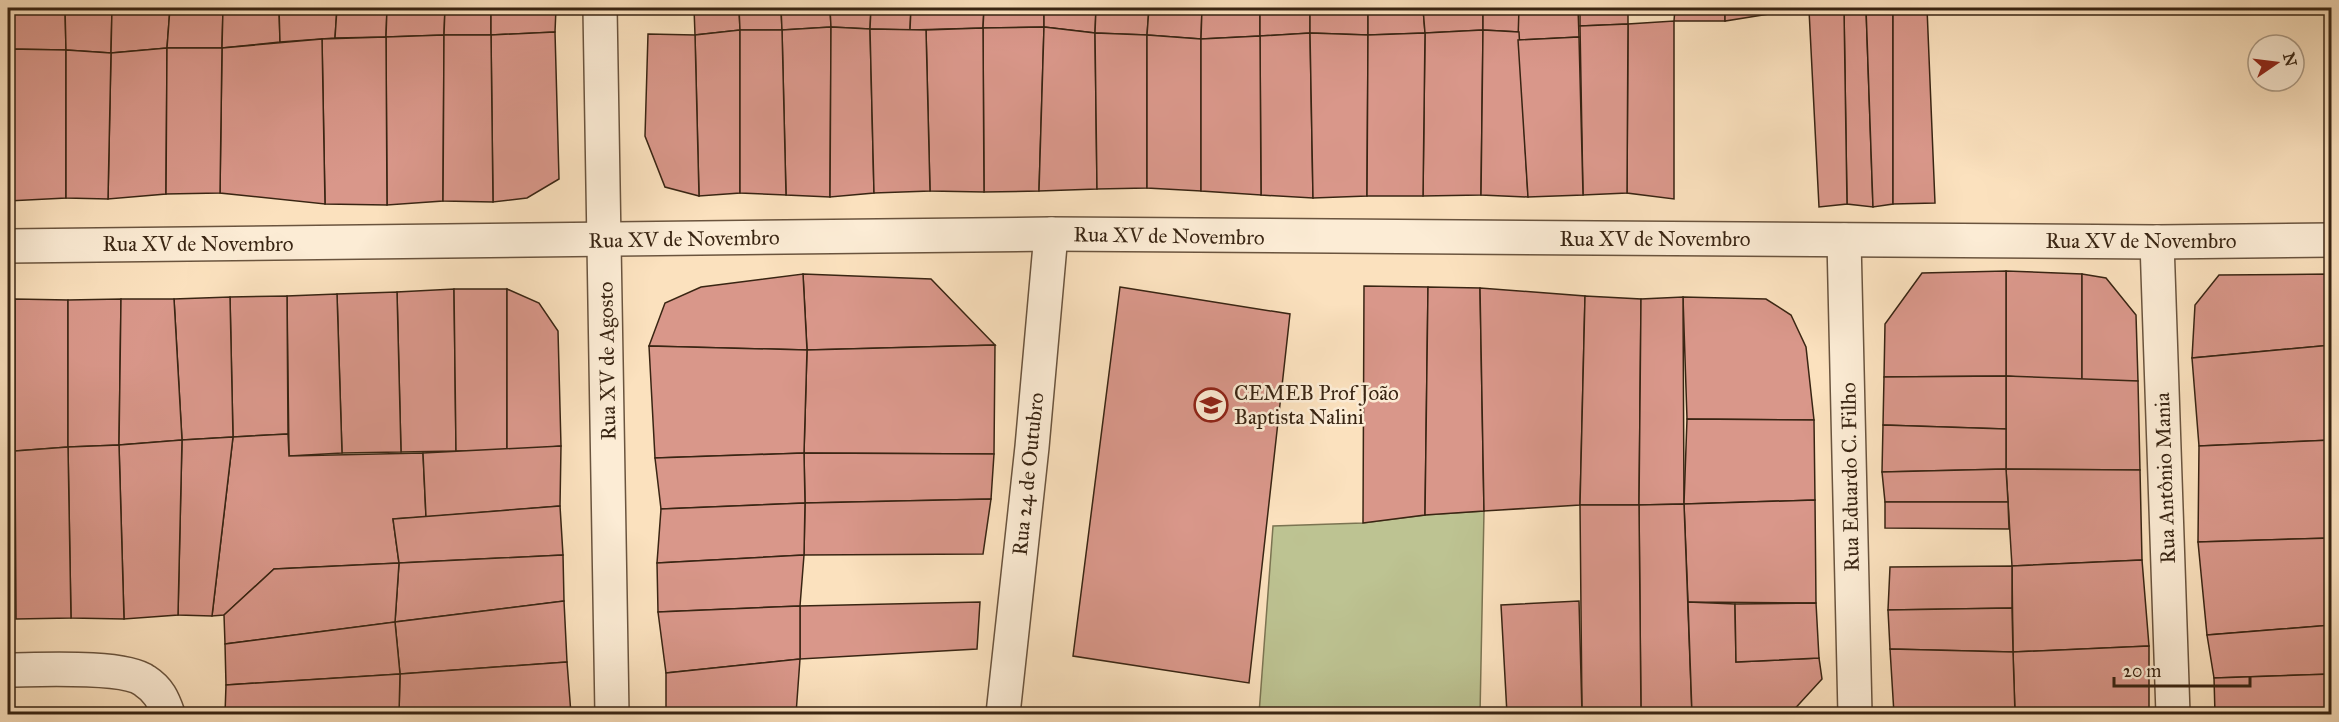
<svg xmlns="http://www.w3.org/2000/svg" width="2339" height="722" viewBox="0 0 2339 722" font-family="'IM FELL Great Primer',serif">
<rect width="100%" height="100%" fill="#fbe1be"/>
<filter id="stains"><feTurbulence type="fractalNoise" baseFrequency=".00333" numOctaves="4"/><feColorMatrix values="0 0 0 0 .2 0 0 0 0 .09 0 0 0 0 .02 0 0 0 .5 -.17"/></filter>
<radialGradient id="worn" r=".72"><stop offset=".6" stop-color="#630" stop-opacity="0"/><stop offset="1" stop-color="#630" stop-opacity=".3"/></radialGradient>
<path fill="#bdc392" stroke="#7b7452" stroke-width="1.5" d="M1484,511L1480,714H1259L1273,526L1363,523L1425,515Z"/>
<g fill="#d9978a" stroke="#392513" stroke-width="1.5">
<path d="M8,8H65L66,50L8,49Z"/>
<path d="M65,8H112L111,53L66,50Z"/>
<path d="M112,8H170L167,48L111,53Z"/>
<path d="M170,8H223L222,48H167Z"/>
<path d="M223,8H279L280,42L222,48Z"/>
<path d="M279,8H337L335,38L280,42Z"/>
<path d="M337,8H387L386,37L335,38Z"/>
<path d="M387,8H445L444,35L386,37Z"/>
<path d="M445,8H491V35H444Z"/>
<path d="M491,8H556L555,32L491,35Z"/>
<path d="M694,8H739L740,30L695,35Z"/>
<path d="M739,8H781L782,30H740Z"/>
<path d="M781,8H830L831,27L782,30Z"/>
<path d="M830,8H871L870,29L831,27Z"/>
<path d="M871,8H911L910,30L870,29Z"/>
<path d="M911,8H984L983,28L910,30Z"/>
<path d="M984,8H1044V27L983,28Z"/>
<path d="M1044,8H1096L1095,33L1044,27Z"/>
<path d="M1096,8H1149L1147,35L1095,33Z"/>
<path d="M1149,8H1202L1201,39L1147,35Z"/>
<path d="M1202,8H1260V36L1201,39Z"/>
<path d="M1260,8H1310V33L1260,36Z"/>
<path d="M1310,8H1368V35L1310,33Z"/>
<path d="M1368,8H1423L1425,33L1368,35Z"/>
<path d="M1423,8H1483V30L1425,33Z"/>
<path d="M1483,8H1519V32L1483,30Z"/>
<path d="M1519,8H1578L1579,37L1518,40Z"/>
<path d="M1580,8H1628V24L1580,26Z"/>
<path d="M1675,8H1725V21H1674Z"/>
<path d="M1725,8H1788V11L1725,21Z"/>
<path d="M1788,8H1889L1788,11Z"/>
<path d="M1866,8L1873,207L1847,204L1844,10Z"/>
<path d="M1866,8H1893V204L1873,207Z"/>
<path d="M1893,8H1927L1935,203L1893,204Z"/>
<path d="M2031,8H2066V10L2031,11Z"/>
<path d="M2066,8H2126V11L2066,10Z"/>
<path d="M2126,8H2195L2126,11Z"/>
<path d="M1809,10H1844L1847,204L1819,207Z"/>
<path d="M1674,21V199L1627,193L1628,24Z"/>
<path d="M1628,24L1627,193L1583,195L1580,26Z"/>
<path d="M831,27L830,197L786,195L782,30Z"/>
<path d="M831,27L870,29L874,193L830,197Z"/>
<path d="M1044,27L1039,191L984,192L983,28Z"/>
<path d="M1044,27L1095,33L1097,189L1039,191Z"/>
<path d="M983,28L984,192L930,191L926,30Z"/>
<path d="M870,29L926,30L930,191L874,193Z"/>
<path d="M740,30V193L699,196L695,35Z"/>
<path d="M740,30H782L786,195L740,193Z"/>
<path d="M1483,30L1481,195L1423,196L1425,33Z"/>
<path d="M1483,30L1519,32L1528,197L1481,195Z"/>
<path d="M555,32L559,179L527,198L493,202L491,35Z"/>
<path d="M1095,33L1147,35V188L1097,189Z"/>
<path d="M1310,33L1313,198L1261,195L1260,36Z"/>
<path d="M1310,33L1368,35L1367,196L1313,198Z"/>
<path d="M1425,33L1423,196H1367L1368,35Z"/>
<path d="M648,34L695,35L699,196L665,187L645,136Z"/>
<path d="M444,35L443,201L387,205L386,37Z"/>
<path d="M444,35H491L493,202L443,201Z"/>
<path d="M1147,35L1201,39V191L1147,188Z"/>
<path d="M1260,36L1261,195L1201,191V39Z"/>
<path d="M386,37L387,205L325,204L322,39Z"/>
<path d="M1579,37L1583,195L1528,197L1518,40Z"/>
<path d="M322,39L325,204L220,193L222,48Z"/>
<path d="M167,48L166,194L108,199L111,53Z"/>
<path d="M167,48H222L220,193L166,194Z"/>
<path d="M8,49L66,50V198L8,201Z"/>
<path d="M66,50L111,53L108,199L66,198Z"/>
<path d="M2006,271L2082,274V382L2006,376Z"/>
<path d="M2006,271V376L1884,377L1885,324L1922,273Z"/>
<path d="M803,274L931,279L995,345L807,350Z"/>
<path d="M803,274L807,350L649,346L665,303L701,287Z"/>
<path d="M2082,274L2106,278L2136,315L2138,381L2082,382Z"/>
<path d="M2332,274V345L2192,358L2195,305L2219,275Z"/>
<path d="M1364,286L1428,287L1425,515L1363,523Z"/>
<path d="M1120,287L1290,314L1249,683L1073,656Z"/>
<path d="M1428,287L1480,288L1484,511L1425,515Z"/>
<path d="M1480,288L1585,296L1580,505L1484,511Z"/>
<path d="M454,289L456,451L401,452L397,292Z"/>
<path d="M454,289H507V451H456Z"/>
<path d="M507,289L539,303L558,331L561,446L507,451Z"/>
<path d="M397,292L401,452L342,453L337,294Z"/>
<path d="M337,294L342,453L289,456L287,296Z"/>
<path d="M287,296L288,434L233,437L230,297Z"/>
<path d="M1585,296L1641,299L1639,505H1580Z"/>
<path d="M230,297L233,437L182,440L174,299Z"/>
<path d="M1683,297L1766,299L1791,315L1806,347L1814,420L1687,419Z"/>
<path d="M1683,297L1684,504L1639,505L1641,299Z"/>
<rect x="8" y="299" width="7" height="152"/>
<path d="M15,299L68,300V447L15,451Z"/>
<path d="M121,299L119,445L68,447V300Z"/>
<path d="M121,299H174L182,440L119,445Z"/>
<path d="M995,345L994,454L804,453L807,350Z"/>
<path d="M2332,345V440L2199,446L2192,358Z"/>
<path d="M649,346L807,350L804,453L655,458Z"/>
<path d="M2006,376L2138,381L2140,470L2006,469Z"/>
<path d="M2006,376V429L1883,425L1884,377Z"/>
<path d="M1687,419L1814,420L1815,500L1684,504Z"/>
<path d="M1883,425L2006,429V469L1882,472Z"/>
<path d="M288,434L289,456L423,453L426,517L393,519L399,563L274,569L224,615L212,616L233,437Z"/>
<path d="M233,437L212,616L178,615L182,440Z"/>
<path d="M182,440L178,615L124,619L119,445Z"/>
<path d="M2332,440V538L2198,542L2199,446Z"/>
<path d="M119,445L124,619L71,618L68,447Z"/>
<path d="M561,446L560,506L426,517L423,453Z"/>
<path d="M68,447L71,618L16,619L15,451Z"/>
<path d="M804,453L994,454L991,499L805,503Z"/>
<path d="M804,453L805,503L661,509L655,458Z"/>
<path d="M2006,469L2140,470L2142,560L2012,566Z"/>
<path d="M2006,469L2008,502H1885L1882,472Z"/>
<path d="M991,499L983,554L804,555L805,503Z"/>
<path d="M1815,500L1816,603L1688,602L1684,504Z"/>
<path d="M1885,502H2008L2009,529L1885,528Z"/>
<path d="M805,503L804,555L657,563L661,509Z"/>
<path d="M1684,504L1692,714H1641L1639,505Z"/>
<path d="M1580,505H1639L1641,714H1582Z"/>
<path d="M560,506L563,555L399,563L393,519Z"/>
<path d="M2332,538V625L2207,635L2198,542Z"/>
<path d="M563,555L564,601L395,622L399,563Z"/>
<path d="M804,555L800,606L658,612L657,563Z"/>
<path d="M2142,560L2149,646L2013,652L2012,566Z"/>
<path d="M399,563L395,622L225,644L224,615L274,569Z"/>
<path d="M2012,566V608L1888,610L1890,567Z"/>
<path d="M564,601L567,662L400,674L395,622Z"/>
<path d="M1579,601L1582,714H1507L1501,605Z"/>
<path d="M980,602L977,649L800,659V606Z"/>
<path d="M1688,602L1735,604L1736,662L1819,658L1822,679L1790,714H1692Z"/>
<path d="M1816,603L1819,658L1736,662L1735,604Z"/>
<path d="M800,606V659L666,673L658,612Z"/>
<path d="M2012,608L2013,652L1890,649L1888,610Z"/>
<path d="M395,622L400,674L226,685L225,644Z"/>
<path d="M2332,625V674L2214,678L2207,635Z"/>
<path d="M2149,646V714H2015L2013,652Z"/>
<path d="M1890,649L2013,652L2015,714H1894Z"/>
<path d="M800,659L796,714H666V673Z"/>
<path d="M567,662L571,714H399L400,674Z"/>
<path d="M400,674L399,714H225L226,685Z"/>
<path d="M2332,674V714H2215L2214,678Z"/>
<path d="M36,708L124,712V714H8V709Z"/>
</g>
<g fill="none" stroke-linecap="round" stroke-linejoin="round">
<g stroke="#6a543e" stroke-width="36">
<g id="street">
<path d="M600,8L612,714"/>
<path d="M1844,240L1855,714"/>
<path d="M2157,242L2173,714"/>
<path d="M8,246L1051,234L2157,242L2332,240"/>
<path d="M8,670C36,670 124,665 145,681C159,690 163,700 168,714"/>
<path d="M1003,714L1032,447L1051,234"/>
</g>
</g>
<use href="#street" stroke="#fcecd5" stroke-width="33"/>
</g>
<defs>
<g id="school-ring" transform="scale(1.725)"><circle r="9.5" fill="#fcecd5" stroke="#8f2418" stroke-width="1.5"/><path d="M0-5L7-2L0 1L-7-2ZM-4 1L0 2.5L4 1V4Q0 6-4 4Z" fill="#8f2418"/></g>
</defs>
<g fill-rule="evenodd">
<use href="#school-ring" x="1211" y="405"/>
</g>
<g text-anchor="middle" dominant-baseline="central" stroke-width="5" stroke-linejoin="round" paint-order="stroke">
<g font-size="21" fill="#392513" stroke="#fcecd5">
<text transform="translate(1169 236) rotate(1)">Rua XV de Novembro</text>
<text transform="translate(684 239) rotate(-1)">Rua XV de Novembro</text>
<text x="1655" y="239">Rua XV de Novembro</text>
<text x="2141" y="241">Rua XV de Novembro</text>
<text x="198" y="244">Rua XV de Novembro</text>
<text transform="translate(607 361) rotate(-91)">Rua XV de Agosto</text>
<text transform="translate(1028 474) rotate(-84)">Rua 24 de Outubro</text>
<text transform="translate(1850 477) rotate(-91)">Rua Eduardo C. Filho</text>
<text transform="translate(2165 478) rotate(-92)">Rua Antônio Mania</text>
</g>
<g font-size="21" fill="#392513" stroke="#fcecd5" text-anchor="start">
<text x="1234" y="393">CEMEB Prof João<tspan x="1234" dy="24">Baptista Nalini</tspan></text>
</g>
</g>
<rect width="2339" height="722" fill="none" stroke="#fbe1be" stroke-width="30"/>
<rect x="9" y="9" width="2321" height="704" fill="none" stroke="#392513" stroke-width="3"/>
<rect x="15" y="15" width="2309" height="692" fill="none" stroke="#392513" stroke-width="1.5"/>
<g transform="translate(2276 63) rotate(76)"><circle r="28" fill="#fcecd5" stroke="#ae9c87" stroke-width="1.5"/>
<path d="M0-4.5L10 22L0 15L-10 22Z" fill="#8f2418"/>
<text y="-9" font-size="16" font-weight="bold" text-anchor="middle" fill="#392513">N</text>
</g>
<path d="M2114 677v9h136v-9" fill="none" stroke="#392513" stroke-width="3"/>
<text x="2123" y="677" font-size="18" fill="#392513" stroke="#fcecd5" stroke-width="4.5" paint-order="stroke">20 m</text>
<rect width="100%" height="100%" filter="url(#stains)"/>
<rect width="100%" height="100%" fill="url(#worn)"/>
</svg>
